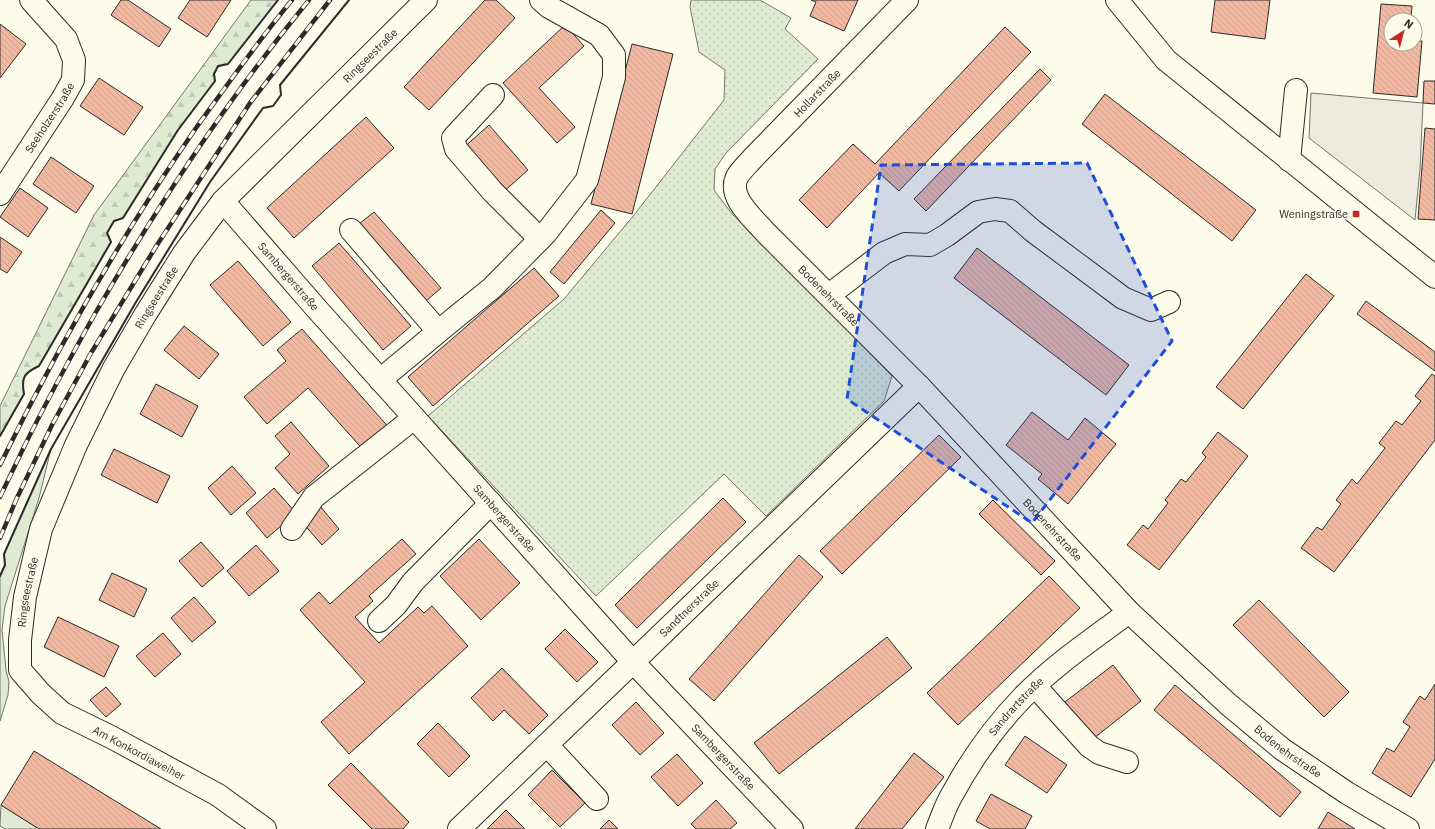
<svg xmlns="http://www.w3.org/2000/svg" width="1435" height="829" viewBox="0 0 1435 829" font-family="'IBM Plex Sans',sans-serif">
<defs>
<pattern id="forest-firs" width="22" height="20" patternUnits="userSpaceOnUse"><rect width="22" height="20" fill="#deebd1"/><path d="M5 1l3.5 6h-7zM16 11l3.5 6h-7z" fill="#bfcab4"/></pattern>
<pattern id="garden-dots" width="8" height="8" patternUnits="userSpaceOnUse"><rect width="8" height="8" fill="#deebd1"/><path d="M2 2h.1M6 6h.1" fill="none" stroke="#bfcab4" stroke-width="1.8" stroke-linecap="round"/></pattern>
<pattern id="building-back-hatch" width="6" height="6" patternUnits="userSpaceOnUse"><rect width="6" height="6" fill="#f2b8a0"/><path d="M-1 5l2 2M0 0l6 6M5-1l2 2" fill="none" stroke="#d09e8a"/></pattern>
</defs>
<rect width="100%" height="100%" fill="#fdfbea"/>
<g fill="#deebd1" stroke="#74746e">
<path d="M51,449L39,498L5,606L2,630L6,670L9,682L8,695L0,721V576L5,565L4,554Z"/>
<path d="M1,805L39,829H5L0,826Z"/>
</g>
<path fill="url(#forest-firs)" stroke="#74746e" d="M251,0H278L228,64L218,67L214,74L215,81L178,130L123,218L114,221L107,233L111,242L39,366C24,373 21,377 24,394L0,436V406L94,215Z"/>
<path fill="url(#garden-dots)" stroke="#74746e" d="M691,0H760L791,18L785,29L818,59L726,153L715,169L714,190L733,215L755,235L892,376L884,401L766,516L724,474L596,596L428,416L564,299L634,215L724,100L725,70L699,52L690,7Z"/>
<path fill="#eceadb" stroke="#74746e" d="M1311,93L1423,103L1420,169L1415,220L1309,138Z"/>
<g fill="url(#building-back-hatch)" stroke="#2b2b2b">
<path d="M121,0H128L171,29L159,47L111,15Z"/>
<path d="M190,0H231L207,37L178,18Z"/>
<path d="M485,0H496L515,18L429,110L404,87Z"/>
<path d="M811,0H858L844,31L810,16L816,2Z"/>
<path d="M1215,0H1270L1265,39L1211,32Z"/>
<path d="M1381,4L1412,6L1411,20H1391V44H1415V41H1422L1417,97L1373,93Z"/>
<path d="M0,24L26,44L0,78Z"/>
<path d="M565,25L584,46L539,88L575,127L557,143L503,83Z"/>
<path d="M1005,27L1031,52L899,191L879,173L827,228L799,200L853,144L875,164Z"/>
<path d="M632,44L673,54L632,214L591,204Z"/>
<path d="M1040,69L1051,80L926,211L914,199Z"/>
<path d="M99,78L143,107L124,135L80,106Z"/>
<path d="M1424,81H1435V104L1423,103Z"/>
<path d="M1105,94L1256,210L1232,241L1082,124Z"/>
<path d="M366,117L394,148L294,238L267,208Z"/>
<path d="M489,125L528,170L501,194L462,149Z"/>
<path d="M1425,128L1435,129V220L1418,219Z"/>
<path d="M51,157L94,186L76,213L33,184Z"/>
<path d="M20,188L48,208L28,237L0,217Z"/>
<path d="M601,210L615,223L564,284L550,272Z"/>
<path d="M374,212L441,288L426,301L359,224Z"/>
<path d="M0,237L22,252L7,273L0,269Z"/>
<path d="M339,243L411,326L383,350L312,266Z"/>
<path d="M977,248L1129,365L1106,395L954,278Z"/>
<path d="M238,261L291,322L263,346L210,285Z"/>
<path d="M534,268L559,296L433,406L408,377Z"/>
<path d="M1306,274L1334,296L1243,409L1216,387Z"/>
<path d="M1366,301L1435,352V371L1357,314Z"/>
<path d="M184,326L219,354L199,379L164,350Z"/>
<path d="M302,329L391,430L366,453L308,388L267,424L244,397L286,361L277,350Z"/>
<path d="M1432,374L1435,376V440L1334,572L1301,548L1317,527L1322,530L1341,504L1336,500L1352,479L1357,484L1385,448L1379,443L1396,421L1402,425L1421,401L1415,396Z"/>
<path d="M156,384L198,406L182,437L140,414Z"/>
<path d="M1032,412L1068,440L1085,418L1116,444L1068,504L1038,479L1042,474L1006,445Z"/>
<path d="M291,422L329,466L298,494L275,468L290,454L275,436Z"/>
<path d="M1218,432L1248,456L1159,570L1127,545L1143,525L1148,529L1168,503L1165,500L1181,479L1186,482L1206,457L1202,453Z"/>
<path d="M939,435L961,457L842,574L820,551Z"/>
<path d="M114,449L170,476L157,503L101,475Z"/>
<path d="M232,466L256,493L231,515L208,488Z"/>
<path d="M274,488L296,513L267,538L246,513Z"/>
<path d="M723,498L746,522L637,628L615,605Z"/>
<path d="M993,500L1055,561L1041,575L979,514Z"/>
<path d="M320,506L339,529L322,545L302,522Z"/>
<path d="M402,539L416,554L369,596L373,601L355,617L379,643L418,607L424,613L432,606L468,646L349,754L321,722L365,682L300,610L319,592L330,604Z"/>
<path d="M479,539L520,583L481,620L440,576Z"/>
<path d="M201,542L224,568L202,587L179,561Z"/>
<path d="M256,545L279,571L249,596L227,571Z"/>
<path d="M799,555L823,577L714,701L689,679Z"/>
<path d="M112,573L147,589L134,617L99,600Z"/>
<path d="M1049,576L1080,608L958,725L927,693Z"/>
<path d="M194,597L216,622L192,642L171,618Z"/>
<path d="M1259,600L1349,692L1324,717L1233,625Z"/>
<path d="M58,617L119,646L104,677L44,647Z"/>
<path d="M565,629L598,662L577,682L545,649Z"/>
<path d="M163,633L181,654L155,677L136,656Z"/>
<path d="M887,637L912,668L779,774L754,743Z"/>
<path d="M1113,665L1141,701L1094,738L1065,702Z"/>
<path d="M502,668L548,715L529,734L504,710L493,721L471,698Z"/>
<path d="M1435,684V759L1411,797L1372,773L1387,748L1394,752L1410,727L1403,722L1420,696L1425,700Z"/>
<path d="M1175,685L1301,792L1280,817L1154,710Z"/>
<path d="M106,687L121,704L106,717L90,700Z"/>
<path d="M636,702L664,733L640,755L612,725Z"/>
<path d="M438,723L470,756L449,777L417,744Z"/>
<path d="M1025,736L1067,765L1047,793L1005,765Z"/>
<path d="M34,751L161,829H39L1,805Z"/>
<path d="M914,753L944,777L902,829H855Z"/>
<path d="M677,754L703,783L678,806L651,777Z"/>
<path d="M351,763L409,822L403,829H372L328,785Z"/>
<path d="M552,770L585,803L560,827L528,795Z"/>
<path d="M991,794L1032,816L1025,829H990L976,821Z"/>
<path d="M716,800L737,823L730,829H696L691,824Z"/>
<path d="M506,810L525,829H487Z"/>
<path d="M1328,812L1355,829H1318Z"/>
<path d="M609,820L618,829H600Z"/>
</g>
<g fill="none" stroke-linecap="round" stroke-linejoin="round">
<g stroke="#2b2b2b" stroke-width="24">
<g id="minor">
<path id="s1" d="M907,0L753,158C748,164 741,170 737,177C727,197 754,219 766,233L919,386L1129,612L1228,704L1282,749L1347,793L1408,829"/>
<path d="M1117,0L1166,60L1435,277"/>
<path d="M493,95L453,138L456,149L493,192L540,239"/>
<path d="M1289,160L1296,90"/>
<path id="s2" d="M0,194L63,98L73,80L74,60L66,39L31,0"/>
<path id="s3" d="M223,201L316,308L633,662L792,829"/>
<path d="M351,230L438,331"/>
<path d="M829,295L884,253L905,244L930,245L947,235L978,212L995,209L1010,211L1033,231L1123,298L1151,310L1169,302"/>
<path d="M380,380L456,317L492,288L546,233L587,180L614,77V55L599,35L549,7L541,0"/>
<path d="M292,529L314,497L414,418"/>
<path d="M379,621L396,605L413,582L491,503"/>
<path d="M1035,686L1089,746L1099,753L1127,762"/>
<path d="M547,745L597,799"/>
<path id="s4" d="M265,829L218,795L111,737L62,713L41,694L20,670V640L25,597L41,529L76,445L114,368L145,315L184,253L223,201L426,0"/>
<path id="s5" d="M459,829L633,662L919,386"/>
<path id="s6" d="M937,829C942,817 946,804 953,793C972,758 995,726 1023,697C1054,665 1093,639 1129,612"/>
</g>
</g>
<use href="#minor" stroke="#fdfbea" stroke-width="22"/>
<g stroke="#2b2b2b" stroke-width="4.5">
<g id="rail">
<path d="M0,465C57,348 122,235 196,128C227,85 258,41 292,0"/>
<path d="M0,497C7,482 15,466 22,451C45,404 70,358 96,312C159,203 229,97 309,0"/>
<path d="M0,538L16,500L52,425L91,353L157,245L250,103L330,0"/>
</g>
</g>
<use href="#rail" stroke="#fdfbea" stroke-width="3" stroke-dasharray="9" stroke-linecap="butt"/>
<g stroke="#2b2b2b" stroke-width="2">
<path d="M0,436L24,394C21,377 24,373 39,366L111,242L107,233L114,221L123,218L178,130L215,81L214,74L218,66L228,64L278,0"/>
<path d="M0,576L5,565L4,554L51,449L136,302L210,182L263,108L273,106L281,95L280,85L349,0"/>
</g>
</g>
<path fill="#1d4ed8" fill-opacity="0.2" stroke="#1d4ed8" stroke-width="3" stroke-dasharray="8 5" stroke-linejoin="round" d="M1087,163L1172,341L1032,523L847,399L881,165Z"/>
<rect fill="#c62828" stroke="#fdfbea" stroke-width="1.5" x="1352" y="210" width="8" height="8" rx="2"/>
<g text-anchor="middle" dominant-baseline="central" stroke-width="3" stroke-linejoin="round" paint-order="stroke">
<g font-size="11" fill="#2b2b2b" stroke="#fdfbea">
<text stroke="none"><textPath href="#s4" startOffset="1021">Ringseestraße</textPath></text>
<text transform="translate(817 93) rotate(-46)">Hollarstraße</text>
<text stroke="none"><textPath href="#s2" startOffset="91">Seeholzerstraße</textPath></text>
<text stroke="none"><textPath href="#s3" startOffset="100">Sambergerstraße</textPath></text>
<text stroke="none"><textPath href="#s1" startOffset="401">Bodenehrstraße</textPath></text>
<text stroke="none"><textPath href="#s4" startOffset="697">Ringseestraße</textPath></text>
<text stroke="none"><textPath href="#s3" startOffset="424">Sambergerstraße</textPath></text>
<text stroke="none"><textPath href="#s1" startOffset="725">Bodenehrstraße</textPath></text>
<text stroke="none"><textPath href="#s4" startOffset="373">Ringseestraße</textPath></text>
<text stroke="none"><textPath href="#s5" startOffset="319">Sandtnerstraße</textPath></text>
<text stroke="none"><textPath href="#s6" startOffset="147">Sandrartstraße</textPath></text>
<text stroke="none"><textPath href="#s1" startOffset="1049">Bodenehrstraße</textPath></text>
<text transform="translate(139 753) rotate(28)">Am Konkordiaweiher</text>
<text stroke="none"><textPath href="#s3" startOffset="748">Sambergerstraße</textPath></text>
</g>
<g font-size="11" fill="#2b2b2b" stroke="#fdfbea" text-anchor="end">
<text x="1348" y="214">Weningstraße</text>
</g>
</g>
<g transform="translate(1403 32) rotate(36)"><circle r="19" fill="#fdfbea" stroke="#a9a89e"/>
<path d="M0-3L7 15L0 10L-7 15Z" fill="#c62828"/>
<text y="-6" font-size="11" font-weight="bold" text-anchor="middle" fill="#2b2b2b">N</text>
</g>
</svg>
